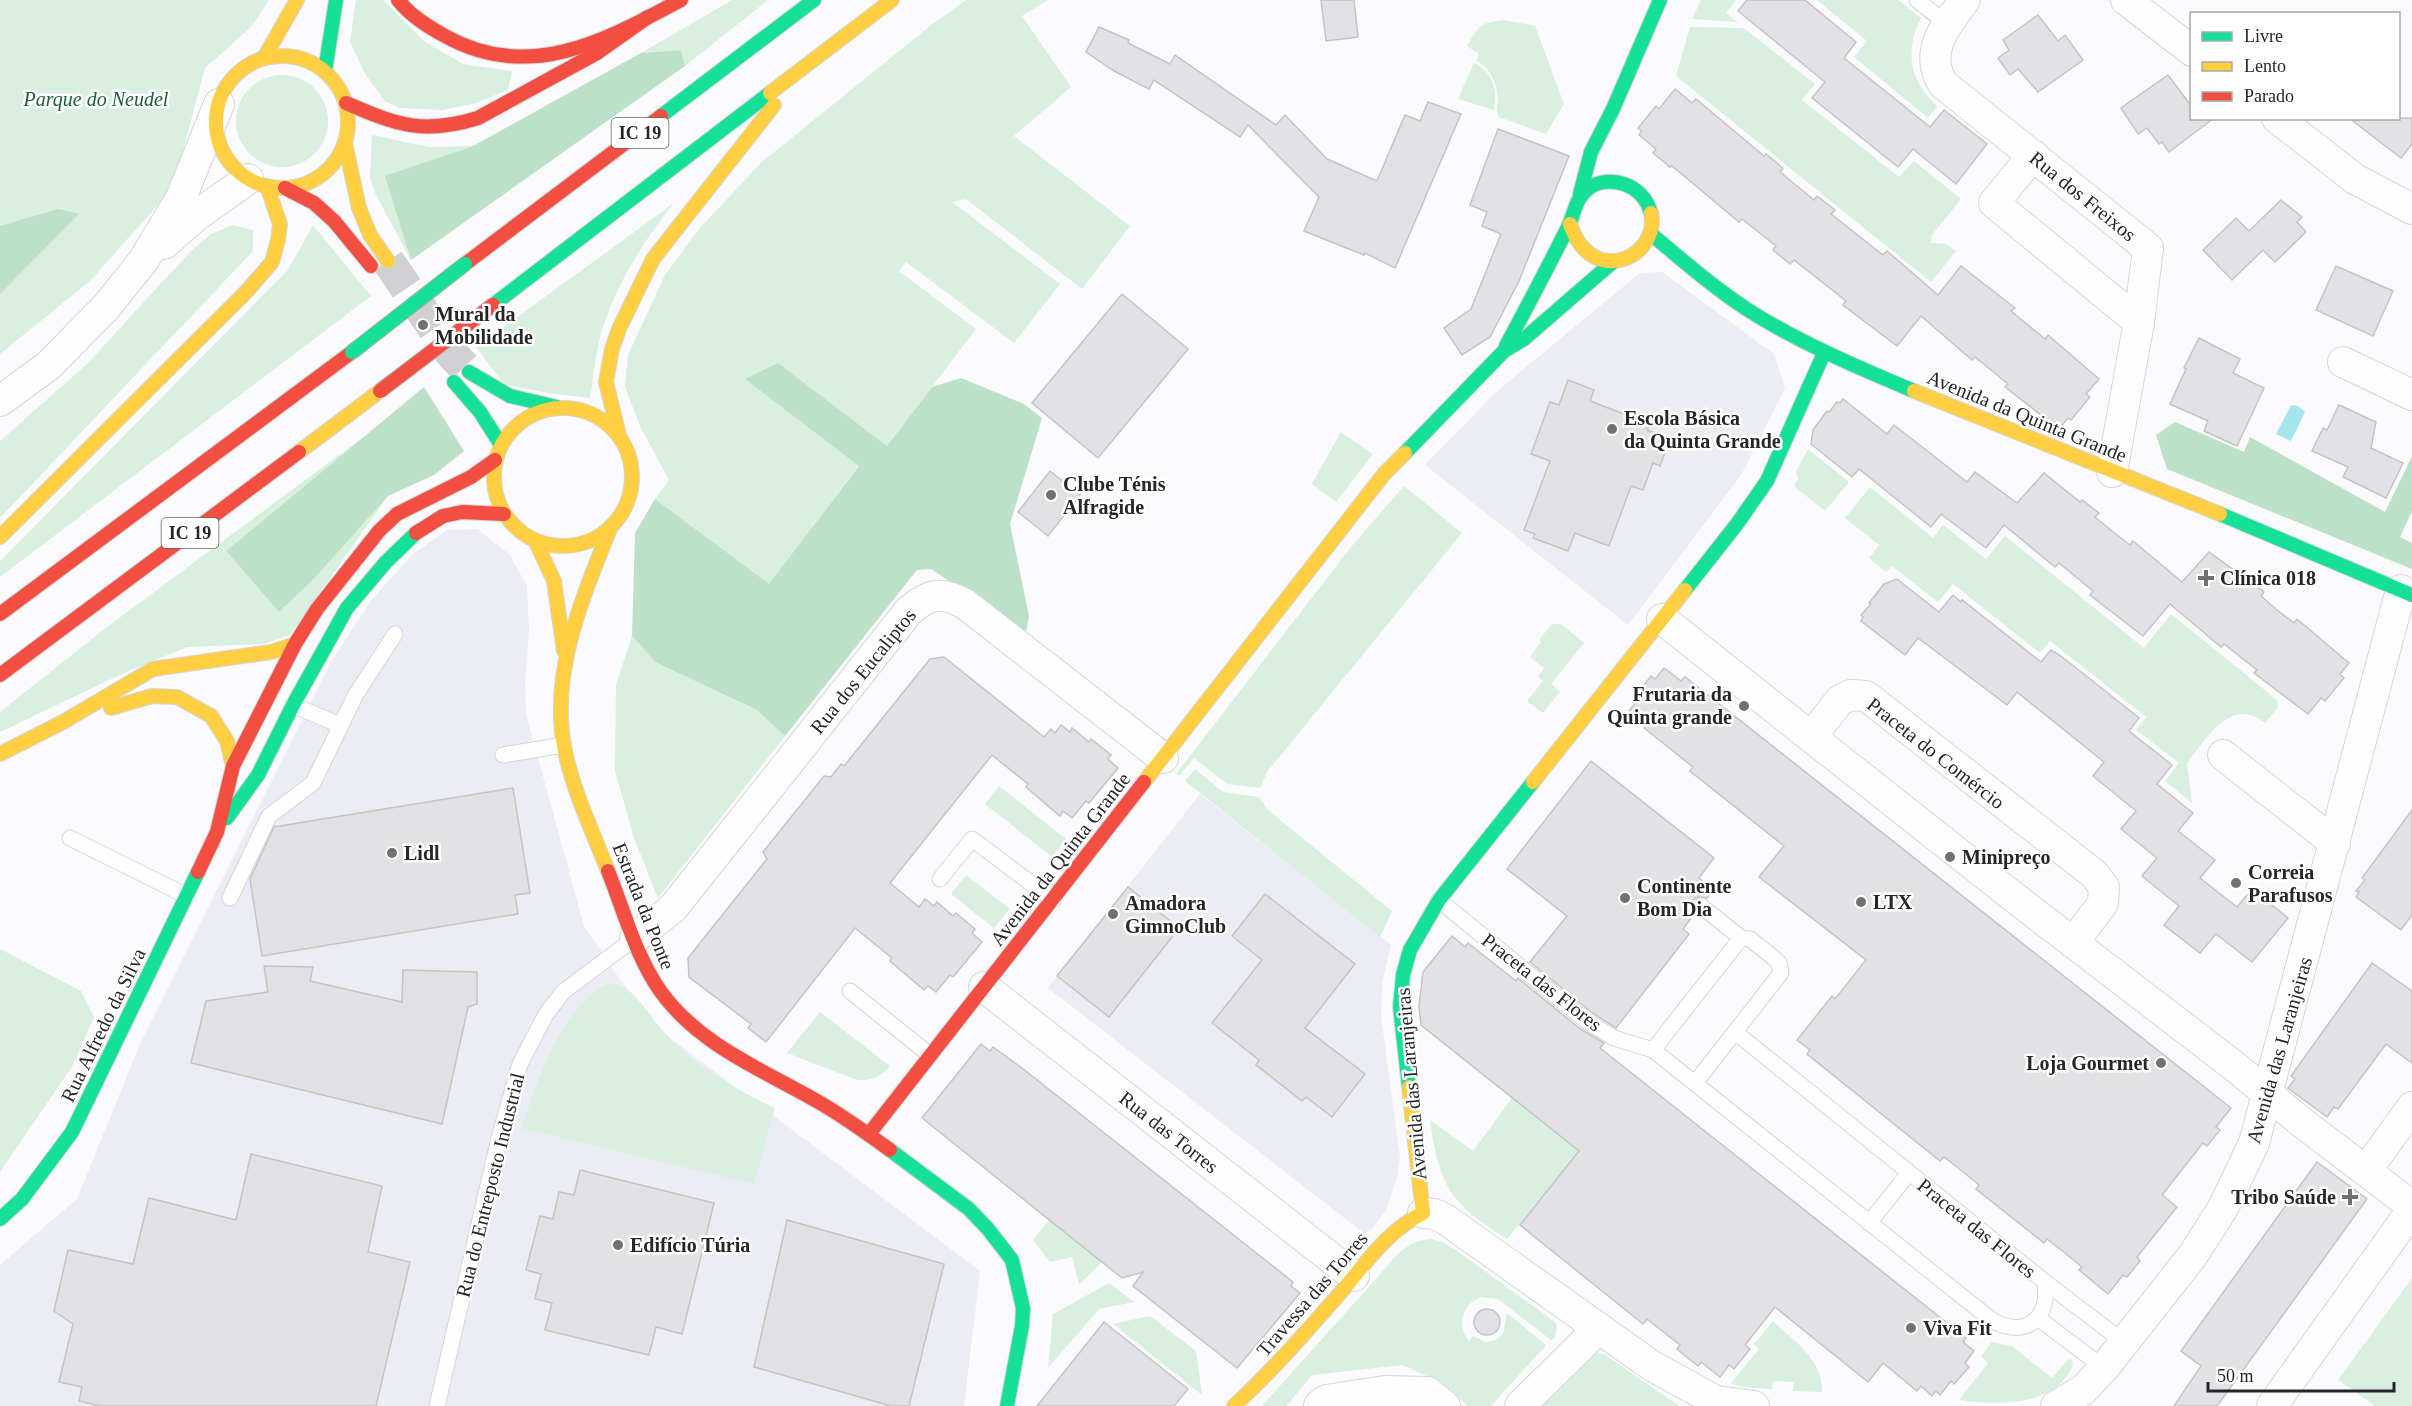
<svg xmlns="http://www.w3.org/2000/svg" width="2412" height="1406" viewBox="0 0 2412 1406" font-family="'Times New Roman',serif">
<rect width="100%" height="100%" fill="#fbfbfd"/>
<g fill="#ebecf4">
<path d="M1662,272L1774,354L1785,388L1741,475L1628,625L1425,465L1496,392L1640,273Z"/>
<path d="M477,529L509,554L527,586L529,630L525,682L526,714L584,926L621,981L667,1036L980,1271L964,1406H0V1265L77,1199L140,1044L331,662L372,599L413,554L447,530Z"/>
<path d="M1200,794L1391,945L1382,983L1381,1016L1400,1157L1397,1178L1386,1210L1372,1229L1365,1234L1048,988Z"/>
</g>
<g fill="#d9efe0">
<path d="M0,0H269L252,26L205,68L173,188L90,281L0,354Z"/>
<path d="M356,0H383L424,41L463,64L512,71L508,90L476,103L443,110L399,108L385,101L365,74L350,42Z"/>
<path d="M732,0H768L685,66L681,50L641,53Z"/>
<path d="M966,0H1048L1022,16L1071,87L1014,136L1130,226L1082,289L966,199L952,202L1060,284L1014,343L906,262L899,271L976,329L887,446L779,364L745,379L859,465L769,585L655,499L669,480L640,426L625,387L628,355L665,275L699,229L762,162L930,26Z"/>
<path d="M1701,0H1736L1726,13L1737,22L1692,19Z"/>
<path d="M1817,0H1898L1921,18C1904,51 1910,82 1937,106L1928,118L1854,57L1867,41Z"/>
<path d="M1504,20L1535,26L1564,104L1546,134L1499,117C1495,109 1498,105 1498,98C1497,83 1490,67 1476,61L1479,54L1467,46C1479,26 1479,23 1504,20Z"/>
<path d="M1690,27L1744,28L1815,84L1802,100L1899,177L1914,161L1961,199L1932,235L1931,243L1946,244L1956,251L1931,282L1676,76Z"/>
<path d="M1474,63C1492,71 1498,91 1494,110L1458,99Z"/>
<circle cx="282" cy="121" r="46"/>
<path d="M372,135L429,147L473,146L386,176L411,260L376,195L370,178Z"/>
<path d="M674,203C645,239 619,280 604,324C596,347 594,374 590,398L548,393L504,384L476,347Z"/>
<path d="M233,225L253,230V251L0,518V441L87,364L190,252L211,234Z"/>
<path d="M313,225L371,296L0,577V561L288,270Z"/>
<path d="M1341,432L1373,454L1336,502L1312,484Z"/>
<path d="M362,438L226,551L279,612L312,581L388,496L290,635L264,644L187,647L124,673L0,732V712L107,627Z"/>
<path d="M1808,449L1849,482L1825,511L1794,486L1798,479L1796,472Z"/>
<path d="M1404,486L1462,533L1267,772L1260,788L1227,784L1194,758L1179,776L1176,774L1351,547Z"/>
<path d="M1870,487L1933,538L1943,525L1986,559L2005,536L2144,648L2171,614L2277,700L2278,707L2265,723C2231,695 2206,739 2187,763L2192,803L2165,781L2179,763L2136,730L2146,717L2050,641L2040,653L1953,584L1938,602L1892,566L1886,572L1869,558L1879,545L1845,518Z"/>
<path d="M1552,624H1561L1584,643L1551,684L1560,692L1543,713L1527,701L1543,681L1538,677L1544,668L1530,657L1541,642L1539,640Z"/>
<path d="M632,636L655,662L757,710L785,736L658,898L634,838L615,771L616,685Z"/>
<path d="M1195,769L1223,792L1259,797L1268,810L1392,911L1380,937L1185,781Z"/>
<path d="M999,786L1066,839L1052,857L985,804Z"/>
<path d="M966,875L1010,909L994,928L951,894Z"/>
<path d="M0,949L81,991L94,1017L73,1065L0,1172Z"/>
<path d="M610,983C634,985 648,1015 663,1031C693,1065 735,1089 775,1108L754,1184L522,1128C537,1082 562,1003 610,983Z"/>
<path d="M820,1012L890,1066C880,1077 872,1081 857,1080L787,1053Z"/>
<path d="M1512,1098L1579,1151L1507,1239C1450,1204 1439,1185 1430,1120L1473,1151Z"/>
<path d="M1049,1220L1102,1262L1079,1284L1072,1257L1050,1262L1033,1240Z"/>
<path d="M1432,1239L1442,1242L1453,1248L1555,1322L1557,1326L1555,1337L1551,1340L1498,1299L1481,1297C1462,1304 1456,1326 1469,1341L1473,1336L1485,1342C1508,1340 1503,1328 1507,1313L1546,1345L1491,1406H1468L1441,1382L1402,1365L1312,1375L1286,1406H1262L1399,1253C1409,1244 1418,1240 1432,1239Z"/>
<path d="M2412,1278V1406H2375L2338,1380Z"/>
<path d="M1109,1283L1134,1302L1099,1309L1048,1368L1053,1314Z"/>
<path d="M1150,1316L1196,1351L1202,1395L1113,1324Z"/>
<path d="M1773,1321C1795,1342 1823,1359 1822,1392L1793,1391L1794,1382L1773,1381L1772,1389L1740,1387L1731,1383L1759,1349L1754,1344Z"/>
<path d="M1992,1342L2013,1347L2052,1378L2069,1359L2072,1360L2073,1364C2059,1406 1996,1406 1959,1400L1988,1363L1981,1356Z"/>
<path d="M1590,1353L1604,1354L1679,1406H1541Z"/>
</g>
<g fill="#bde0c9">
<path d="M681,50L685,66L411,260L385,176L473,146L641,53Z"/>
<path d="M58,209L79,214L0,294V226Z"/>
<path d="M778,363L887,446L932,387L961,378L1024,404L1042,418L1010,524L1029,616L1026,632L931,569L917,570L785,736L757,710L655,662L632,636L635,533L655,499L769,584L859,466L745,379Z"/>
<path d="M424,387L464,451L434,475L388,496L312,581L279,612L226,551Z"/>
<path d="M2175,422L2244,452L2250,437L2385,512L2412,456V511L2400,537L2412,543V569L2167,469L2156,435Z"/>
</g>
<path fill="#a6e5ee" d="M2291,405L2298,406L2305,412L2291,441L2276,434Z"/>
<g fill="#e2e2e4" stroke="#c4c4c6" stroke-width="1.5">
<path d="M1321,0H1354L1358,37L1326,41Z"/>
<path d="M1747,0H1805L1856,42L1844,58L1930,127L1944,110L1987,144L1956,184L1913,149L1898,167L1812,98L1825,82L1738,11Z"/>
<path d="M2038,15L2058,41L2065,35L2083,60L2038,92L2018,69L2010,75L1998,58L2009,50L2003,40Z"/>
<path d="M1099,27L1129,40L1128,43L1170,64L1175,55L1276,125L1285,115L1327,159L1377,181L1405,115L1420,121L1428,102L1461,114L1395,268L1365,253L1364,255L1304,231L1319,197L1248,125L1240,137L1154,80L1149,89L1114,71L1086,52Z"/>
<path d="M2168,75L2192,107V118H2214L2169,152L2162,142L2159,144L2147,128L2138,134L2121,108Z"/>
<path d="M1675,89L1692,103L1696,99L1764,156L1766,154L1783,168L1780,172L1814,200L1817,196L1835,210L1831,214L1883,255L1887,251L1938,295L1961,266L2015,308L2011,311L2045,339L2048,335L2099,379L2086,394L2090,397L2071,420L2068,418L2059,429L2005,387L2008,384L1991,370L1975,357L1972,360L1921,316L1897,346L1843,305L1846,301L1794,260L1790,264L1773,250L1776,246L1742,219L1739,222L1672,166L1670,167L1653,153L1656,149L1639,135L1642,131L1638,128L1656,106L1659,109Z"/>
<path d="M2349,118H2412V144L2401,158Z"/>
<path d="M1498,129L1569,156L1519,281L1490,337L1462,355L1444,328L1471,309L1501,234L1482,226L1487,212L1470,205Z"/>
<path d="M2281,200L2302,217L2297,222L2306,232L2275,262L2263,250L2232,280L2203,250L2236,218L2249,231Z"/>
<path d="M2336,266L2393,291L2373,336L2316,310Z"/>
<path d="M1122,294L1188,349L1098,458L1032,403Z"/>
<path d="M2199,338L2240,359L2233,373L2264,388L2237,446L2204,431L2208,421L2170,404L2186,369L2184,368Z"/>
<path d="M1568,380L1594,390L1590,401L1650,424L1647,430L1670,439L1660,466L1653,463L1643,490L1631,486L1609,546L1575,533L1568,551L1533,538L1535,534L1524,530L1550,461L1531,454L1550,402L1559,405Z"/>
<path d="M1843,399L1887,434L1894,425L1967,482L1975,472L2017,503L2044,473L2080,502L2082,500L2099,513L2095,517L2112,531L2130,545L2133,541L2182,582L2209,552L2264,592L2261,596L2277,610L2294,623L2297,619L2349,663L2340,674L2344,678L2325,701L2321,698L2308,714L2254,673L2257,670L2224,644L2221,647L2170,604L2143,636L2090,595L2093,591L2059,563L2055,567L2004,525L1986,548L1941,514L1931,527L1859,469L1852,477L1811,444L1813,430L1827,411L1829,412L1837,402L1840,403Z"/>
<path d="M2339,405L2376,422L2371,448L2403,463L2386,498L2343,477L2348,467L2312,451L2323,428L2327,430Z"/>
<path d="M1050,471L1080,495L1048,536L1018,512Z"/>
<path d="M1897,579L1939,612L1953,595L1961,602L1962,600L2041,662L2051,650L2061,656L2139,718L2129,731L2172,765L2157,784L2193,813L2178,831L2215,860L2200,878L2237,907L2252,889L2288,918L2252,962L2216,934L2200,953L2164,925L2179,906L2142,876L2157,858L2121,829L2136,811L2093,776L2104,762L2017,692L2007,705L1918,638L1905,655L1861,621L1863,617L1861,615L1871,604L1869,603L1884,584Z"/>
<path d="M944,657L1044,737L1051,729L1055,733L1061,725L1070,732L1072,728L1089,742L1091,739L1111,755L1108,759L1118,768L1089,803L1086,801L1072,818L1063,811L1060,816L1026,787L1028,784L992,755L890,883L919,907L925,899L934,906L937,902L953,916L956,913L975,929L972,933L982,942L953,977L950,975L936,992L928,986L924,990L890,961L892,958L855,928L766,1042L748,1028L751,1024L689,977L688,958L767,859L763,852L824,776L831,777L841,764L844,766L930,659Z"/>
<path d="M1664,668L1681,681L1685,677L2231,1108L2216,1127L2220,1130L2207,1146L2203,1143L2162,1195L2177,1207L2137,1257L2140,1261L2127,1277L2123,1275L2108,1294L2079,1270L2082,1267L2065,1253L2047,1239L2044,1243L1976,1189L1979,1185L1962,1171L1944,1157L1940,1161L1807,1054L1810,1050L1797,1040L1832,996L1835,999L1866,960L1759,877L1784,846L1690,771L1693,767L1644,728L1647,725L1629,711L1638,700L1635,697L1651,676L1655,679Z"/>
<path d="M1591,761L1714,858L1699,878L1713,890L1707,898L1698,897L1693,900L1692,909L1695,913L1683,929L1689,934L1616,1028L1591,1012L1530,962L1567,916L1507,869Z"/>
<path d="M513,788L530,893L515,895L518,914L262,956L250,879L274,827Z"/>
<path d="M2412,810V915L2401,930L2356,897L2359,892L2356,891L2365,880L2362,878Z"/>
<path d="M1128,887L1179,928L1109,1017L1057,976Z"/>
<path d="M1265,894L1355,964L1305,1028L1365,1074L1332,1117L1306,1097L1302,1101L1256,1065L1259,1060L1212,1023L1262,960L1232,936Z"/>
<path d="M1452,936L1465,947L1468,943L1516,981L1518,978L1579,1028L1604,1043L1600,1048L1966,1338L1963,1342L1974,1351L1965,1363L1969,1367L1954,1384L1951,1381L1940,1395L1936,1391L1932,1396L1921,1386L1917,1391L1883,1363L1868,1382L1775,1307L1745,1345L1750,1349L1734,1369L1729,1365L1720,1377L1701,1362L1698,1366L1677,1349L1680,1345L1647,1319L1643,1324L1520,1225L1579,1151L1421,1025L1419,1006L1423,972Z"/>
<path d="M2372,963L2412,991V1063L2386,1044L2338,1109L2334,1107L2327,1117L2288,1088L2295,1079L2291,1076Z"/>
<path d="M264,966L313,967L310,981L402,1002L403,970L477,972V1004L468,1007L442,1124L191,1063L206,1001L268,992Z"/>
<path d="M981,1044L990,1051L993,1047L1022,1068L1293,1282L1291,1286L1300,1293L1237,1368L1133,1286L1143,1272L1122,1278L922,1118Z"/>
<path d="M251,1154L382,1186L368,1252L410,1262L376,1406H100L79,1401L82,1387L59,1382L73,1324L54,1311L68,1250L133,1264L149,1198L236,1220Z"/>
<path d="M2317,1162L2367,1199L2217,1406H2174L2201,1366L2181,1351Z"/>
<path d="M580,1170L714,1203L682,1334L656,1327L649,1355L545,1330L552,1303L535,1299L541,1274L526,1270L540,1216L553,1219L559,1192L574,1195Z"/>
<path d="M787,1220L944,1264L909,1406H891L754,1367Z"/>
<circle cx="1487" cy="1322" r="13"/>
<path d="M1104,1322L1188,1389L1174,1406H1037Z"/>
</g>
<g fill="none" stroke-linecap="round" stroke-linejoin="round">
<path stroke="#d0d0d2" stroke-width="33" stroke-dasharray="33 16" stroke-linecap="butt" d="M388,261L451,353L469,372"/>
<g stroke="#d6d6d8" stroke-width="17">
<g id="lane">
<path d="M1917,0L1947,24"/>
<path d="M293,705L340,725"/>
<path d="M503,755L564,745"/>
<path d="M70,838L187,896"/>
<path d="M940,879L972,839L1053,900"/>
<path d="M230,898L269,816L313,783L355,696L395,634"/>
<path d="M1439,900L1585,1020L1614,1038L1653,1050L1993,1321C2026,1338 2050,1319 2045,1282"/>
<path d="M1701,906L1741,938"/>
<path d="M850,991L930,1055"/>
<path d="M1735,1032L2045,1282L2125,1343"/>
<path d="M1653,1050L1741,938L1750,939L1775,959L1779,963L1781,973L1695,1083"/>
<path d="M1869,1223L1909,1173"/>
<path d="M2038,1318L2104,1368"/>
<path d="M437,1406L499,1138L520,1064L546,1014L563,992L635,938"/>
</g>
</g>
<g stroke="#d6d6d8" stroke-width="32">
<g id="street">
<path d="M1965,0C1946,25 1923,52 1943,84L2148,248L2139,322L2112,472"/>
<path d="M2126,0L2192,51"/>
<path d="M2277,118L2355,179L2412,209"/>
<path d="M2033,155L1994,203L2139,322"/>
<path d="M164,244L196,216L248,179"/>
<path d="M2343,362L2412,395"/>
<path d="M0,401L48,366L107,306L143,261L181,198L219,104"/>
<path d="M1662,619L1811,737"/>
<path d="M2223,755L2335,843"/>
<path d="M635,938L673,908L909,611C929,593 942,591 965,604L1163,758"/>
<path d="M2073,943L2103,903L2104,887L2094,874L1866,696L1851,695L1840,700L1811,737L2015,898L2238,1069L2300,1121L2412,1206"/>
<path d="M984,987L1354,1276"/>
<path d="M2366,1171L2412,1107"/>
<path d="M1423,1213L1434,1214L1445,1219L1652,1366L1716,1401L1754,1406"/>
<path d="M1319,1406L1326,1400L1385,1391L1428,1392L1445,1406"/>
<path d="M1520,1406L1599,1328"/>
<path d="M2056,1406L2083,1390L2104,1368L2193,1255L2223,1208L2254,1143L2401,590"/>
<path d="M2272,1406L2412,1210"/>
</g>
</g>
<g stroke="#d6d6d8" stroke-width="16">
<g id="fast">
<path d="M325,71L336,0"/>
<path d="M661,116L814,0"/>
<path d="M1580,194L1591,152L1613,109L1660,0"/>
<path d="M1650,233C1682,260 1713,287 1748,310C1800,343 1857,367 1914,391"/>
<path d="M493,305L770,93"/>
<path d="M1506,346C1527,307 1548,267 1568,227C1575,213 1575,198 1589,188C1598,181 1614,180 1624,184C1638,189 1647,199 1651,213"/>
<path d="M469,372L510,396L557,407"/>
<path d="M454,382L480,412L501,445"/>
<path d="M1405,453L1504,351L1524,339L1614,261"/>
<path d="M2220,514L2412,595"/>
<path d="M1685,590L1737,524L1767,481L1824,353"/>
<path d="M227,818L258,775L293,705L347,608L386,562L416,533"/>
<path d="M1409,1087L1400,1007L1403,975L1410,950L1439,900L1533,782"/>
<path d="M890,1150L969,1209L988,1229L1012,1260L1023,1308L1022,1326L1007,1406"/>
<path d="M0,1219L22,1199L72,1132L198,872"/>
</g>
</g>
<g stroke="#d6d6d8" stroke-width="16">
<g id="slow">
<circle cx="282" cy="122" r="66"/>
<path d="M264,58L297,0"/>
<path d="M770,93L892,0"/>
<path d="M345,143L359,208L370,235L388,261"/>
<path d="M1570,224C1592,290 1661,256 1651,213"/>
<path d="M1914,391L2220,514"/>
<circle cx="563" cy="477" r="69"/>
<path d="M619,435L606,382L612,349L619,329L653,259L774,105"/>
<path d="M299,452L380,391"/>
<path d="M0,537L247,291L272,262L278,240L280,224L267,186"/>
<path d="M535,540L554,581L564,651"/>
<path d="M111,708L152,696L177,697L211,716L227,741L233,766"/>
<path d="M0,754L63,722L153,669L271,652L295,644"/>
<path d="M1144,782L1384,474L1405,453"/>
<path d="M1533,782L1685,590"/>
<path d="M608,871C592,830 572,789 564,746C550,670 584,595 611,526"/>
<path d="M1234,1406C1272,1371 1307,1331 1341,1292C1367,1262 1387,1231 1423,1213L1409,1087"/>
</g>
</g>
<g stroke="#d6d6d8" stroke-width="16">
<g id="jam">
<path d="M398,0C411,16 427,26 445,36C529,83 604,41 681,0"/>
<path d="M346,103C397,125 423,135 478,118L597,53L648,17"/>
<path d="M285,188L314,203L334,221L371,266"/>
<path d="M465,264L661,116"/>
<path d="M416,533L443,516L462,512L504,514"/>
<path d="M0,614L352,352"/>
<path d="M0,675L299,452"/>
<path d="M608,871C624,911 636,957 661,992C701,1047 766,1071 822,1104C846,1118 868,1134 890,1150"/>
<path d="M198,872L217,832L233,766L295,644L317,609L379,531L397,514L471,477L495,460"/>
<path d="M869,1134L1144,782"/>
</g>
</g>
<use href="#lane" stroke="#fefeff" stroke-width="15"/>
<use href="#street" stroke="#fefeff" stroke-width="30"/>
<use href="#fast" stroke="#16e098" stroke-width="14"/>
<use href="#slow" stroke="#ffcf43" stroke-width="14"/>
<use href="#jam" stroke="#f24e42" stroke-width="14"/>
<g stroke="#b7b0a9" stroke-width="16" stroke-linecap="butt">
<path id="fast-bridge" d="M352,352L465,264"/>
</g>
<g stroke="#b7b0a9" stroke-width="16" stroke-linecap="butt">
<path id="jam-bridge" d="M380,391L493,305"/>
</g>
<use href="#fast-bridge" stroke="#16e098" stroke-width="14"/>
<use href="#jam-bridge" stroke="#f24e42" stroke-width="14"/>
</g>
<g fill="#717173" stroke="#fff" stroke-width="2">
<circle cx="423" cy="325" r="6"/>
<circle cx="1612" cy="429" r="6"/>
<circle cx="1051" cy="495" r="6"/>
<path d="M2203 569h6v6h6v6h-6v6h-6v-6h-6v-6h6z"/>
<circle cx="1744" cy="706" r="6"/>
<circle cx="392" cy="853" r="6"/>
<circle cx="1950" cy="857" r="6"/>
<circle cx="2236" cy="883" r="6"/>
<circle cx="1625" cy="898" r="6"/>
<circle cx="1861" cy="902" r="6"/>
<circle cx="1113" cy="914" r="6"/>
<circle cx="2161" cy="1063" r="6"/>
<path d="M2347 1188h6v6h6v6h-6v6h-6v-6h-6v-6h6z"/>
<circle cx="618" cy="1245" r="6"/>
<circle cx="1911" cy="1328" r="6"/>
</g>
<g text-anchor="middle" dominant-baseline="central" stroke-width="5" stroke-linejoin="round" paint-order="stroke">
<g fill="#fff" stroke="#676768" stroke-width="1.5">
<rect x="611.5" y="118" width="57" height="30" rx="4.5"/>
<rect x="161.5" y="518" width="57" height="30" rx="4.5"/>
</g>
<g font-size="18" font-weight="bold" fill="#262628">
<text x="640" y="133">IC 19</text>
<text x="190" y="533">IC 19</text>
</g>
<g font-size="20" font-style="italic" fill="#1b6039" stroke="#fff">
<text x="96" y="99">Parque do Neudel</text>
</g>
<g font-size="20" fill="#262628" stroke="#fff">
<text transform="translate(2083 196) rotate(39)">Rua dos Freixos</text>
<text transform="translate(2027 416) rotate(22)">Avenida da Quinta Grande</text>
<text transform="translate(863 671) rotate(-51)">Rua dos Eucaliptos</text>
<text transform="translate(1936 753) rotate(38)">Praceta do Comércio</text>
<text transform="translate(1060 859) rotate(-52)">Avenida da Quinta Grande</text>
<text transform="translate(644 906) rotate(68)">Estrada da Ponte</text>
<text transform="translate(1542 982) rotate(38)">Praceta das Flores</text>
<text transform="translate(103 1025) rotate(-64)">Rua Alfredo da Silva</text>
<text transform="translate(2279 1050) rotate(-74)">Avenida das Laranjeiras</text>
<text transform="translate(1411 1084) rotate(-95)">Avenida das Laranjeiras</text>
<text transform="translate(1169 1132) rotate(38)">Rua das Torres</text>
<text transform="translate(490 1185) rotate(-76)">Rua do Entreposto Industrial</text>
<text transform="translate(1977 1228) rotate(39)">Praceta das Flores</text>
<text transform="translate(1312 1294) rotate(-49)">Travessa das Torres</text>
</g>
<g font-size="20" font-weight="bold" fill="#262628" stroke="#fff" text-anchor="start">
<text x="435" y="314">Mural da<tspan x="435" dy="23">Mobilidade</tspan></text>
<text x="1624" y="418">Escola Básica<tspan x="1624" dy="23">da Quinta Grande</tspan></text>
<text x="1063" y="484">Clube Ténis<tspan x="1063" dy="23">Alfragide</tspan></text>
<text x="2220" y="578">Clínica 018</text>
<text x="1732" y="694" text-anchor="end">Frutaria da<tspan x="1732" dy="23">Quinta grande</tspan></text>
<text x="404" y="853">Lidl</text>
<text x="1962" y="857">Minipreço</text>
<text x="2248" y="872">Correia<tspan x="2248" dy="23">Parafusos</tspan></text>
<text x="1637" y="886">Continente<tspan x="1637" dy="23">Bom Dia</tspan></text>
<text x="1873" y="902">LTX</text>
<text x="1125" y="903">Amadora<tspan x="1125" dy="23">GimnoClub</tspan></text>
<text x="2149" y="1063" text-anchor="end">Loja Gourmet</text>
<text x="2336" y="1197" text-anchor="end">Tribo Saúde</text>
<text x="630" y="1245">Edifício Túria</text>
<text x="1923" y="1328">Viva Fit</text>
</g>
</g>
<rect x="2190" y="12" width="210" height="108" fill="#ffffff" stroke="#a8a8a9" stroke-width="1.5"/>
<rect x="2202" y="32" width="30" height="9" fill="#16e098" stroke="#a8a8a9" stroke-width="1.5"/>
<text x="2244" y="42" font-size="18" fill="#262628">Livre</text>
<rect x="2202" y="62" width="30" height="9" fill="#ffcf43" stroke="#a8a8a9" stroke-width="1.5"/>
<text x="2244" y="72" font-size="18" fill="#262628">Lento</text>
<rect x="2202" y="92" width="30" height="9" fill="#f24e42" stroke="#a8a8a9" stroke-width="1.5"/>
<text x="2244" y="102" font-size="18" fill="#262628">Parado</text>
<path d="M2208 1382v9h186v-9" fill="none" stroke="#262628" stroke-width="3"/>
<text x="2217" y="1382" font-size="18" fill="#262628" stroke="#ffffff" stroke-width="4.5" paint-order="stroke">50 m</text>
</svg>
